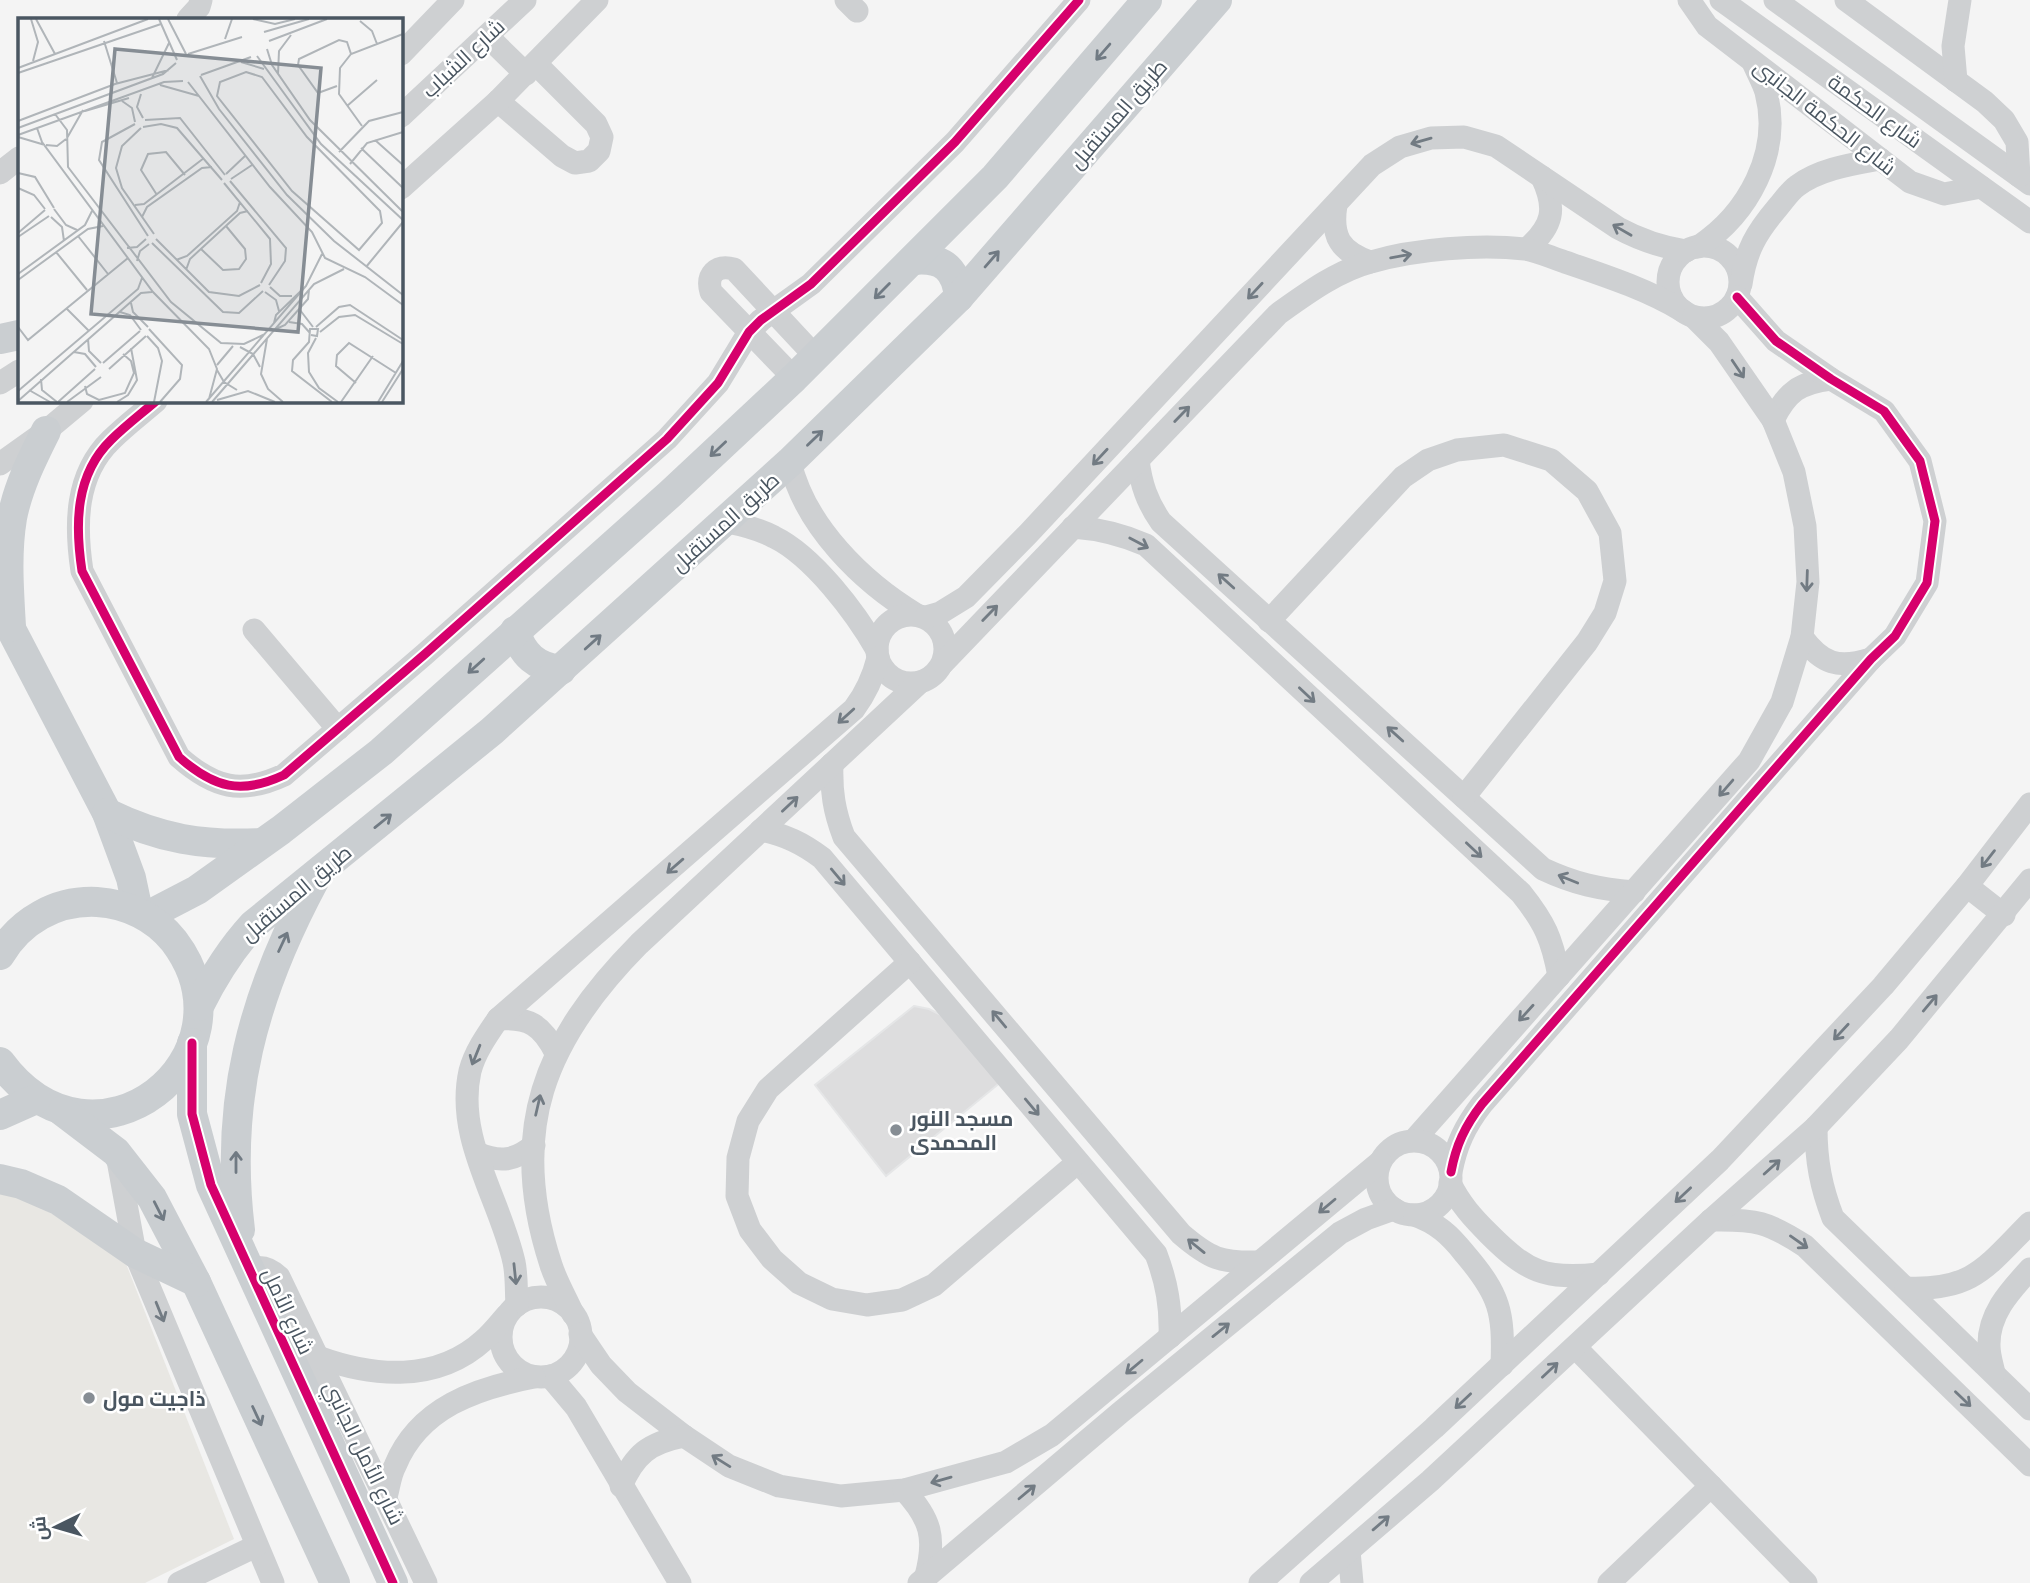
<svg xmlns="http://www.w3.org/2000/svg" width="2030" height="1583" viewBox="0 0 2030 1583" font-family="Cabin,Cairo,sans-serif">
<rect width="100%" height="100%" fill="#f4f4f4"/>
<path fill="#e8e7e3" d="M0,1192L32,1202L123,1256L234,1539L145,1583H0Z"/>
<path fill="#ddddde" stroke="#e5e6e7" stroke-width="2" d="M914,1006L929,1009L941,1015L1001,1082L886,1176L815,1085Z"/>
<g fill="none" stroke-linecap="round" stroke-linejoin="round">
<g stroke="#ced0d2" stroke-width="23">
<path d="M846,0L857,11"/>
<path d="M1689,0L1707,26L1910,182L1944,194L1981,187"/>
<path d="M1721,0L2030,222"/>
<path d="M1775,0L2030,184"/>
<path d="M1846,0L1985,102L2004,120L2017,142L2019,176"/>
<path d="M188,19L199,7L201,0"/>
<path d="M487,36L526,74"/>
<path d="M401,54L453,0"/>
<path d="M1956,81L1953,46L1960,0"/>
<path d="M498,101L562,156L575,163L589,161L599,151L602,137L596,124L536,64"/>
<path d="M401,116L525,0"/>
<path d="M0,173L19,158"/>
<path d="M401,188L498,101L597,0"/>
<path d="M1336,205C1331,237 1340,251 1370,262"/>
<circle cx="1704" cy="282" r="36"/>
<path d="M1698,247C1748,214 1782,153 1766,92C1763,82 1757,72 1753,62"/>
<path d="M1527,249C1553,226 1557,209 1542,177"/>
<path d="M1741,284C1746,250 1756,233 1778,207C1784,200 1790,191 1797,186C1819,169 1853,164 1880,159"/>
<path d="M794,378L711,292C706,275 716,264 734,269L816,357"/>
<path d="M0,383L19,371"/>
<path d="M156,401C141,414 125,426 111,440C75,475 75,525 82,571L179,757C214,788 241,795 284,775L425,654L667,439L718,383L749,332L761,320L811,284L955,142L1079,0"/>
<path d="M1773,420C1787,392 1799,383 1831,379"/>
<path d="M1138,460C1141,484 1147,502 1161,522L1543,869C1575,884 1599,889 1634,892"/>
<path d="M790,462C805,526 862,582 917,615"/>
<path d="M0,464L46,431L82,401"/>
<path d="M727,522C743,525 759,529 774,537C813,556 856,613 877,650"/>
<path d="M1073,527C1100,529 1121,534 1146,545L1521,893C1545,923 1552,939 1559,976"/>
<circle cx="911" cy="649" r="34"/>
<path d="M926,617L940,613L966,597L1028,534L1372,165L1400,147L1431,138L1464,137L1496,146L1618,228C1640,240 1661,247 1686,251"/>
<path d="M1269,621L1403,477L1428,460L1457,450L1504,445L1551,460L1587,491L1610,533L1615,581L1605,613L1587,642L1464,797"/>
<path d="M254,630L338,729"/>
<path d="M1802,637C1822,664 1838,669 1871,659"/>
<path d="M943,663L1278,314C1306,294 1337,271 1371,262C1415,249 1479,244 1525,249C1538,251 1552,258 1565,262C1606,276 1646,289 1683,311"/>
<path d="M832,764C831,791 834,811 844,837L1181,1234C1210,1259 1221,1263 1259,1262"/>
<path d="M761,830C785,835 802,843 822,858L1156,1254C1167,1283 1171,1307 1170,1337"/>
<path d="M1967,886L2004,915"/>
<path d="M910,962L768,1089L748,1121L738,1158L737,1196L750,1230L772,1259L799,1283L832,1299L867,1305L902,1300L934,1285L1078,1162"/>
<path d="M498,1019C529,1017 542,1025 556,1053"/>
<path d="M1816,1127C1816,1161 1821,1187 1833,1218L2030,1409"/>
<path d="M1414,1140L1749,761L1782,702L1802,637L1808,582L1805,526L1794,472L1773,420L1719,342L1694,317"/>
<circle cx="1414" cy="1178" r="37"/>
<path d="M477,1153C500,1163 515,1161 534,1145"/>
<path d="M117,1155L135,1253L273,1583"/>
<path d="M1451,1172C1456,1145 1465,1126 1482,1104L1871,659L1895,636L1927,583L1935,521L1920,461L1884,411L1831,379L1776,341L1737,297"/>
<path d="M1450,1183C1460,1204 1473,1218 1489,1234C1527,1272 1545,1280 1599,1274"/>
<path d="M1414,1215C1437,1223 1450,1235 1465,1254C1500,1295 1504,1312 1502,1365"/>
<path d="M1711,1220C1756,1219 1768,1222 1805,1246L2030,1465"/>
<path d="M250,1269C262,1265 270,1268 279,1277L426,1583"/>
<path d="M1906,1288C1973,1291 1986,1267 2030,1223"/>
<circle cx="541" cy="1337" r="40"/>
<path d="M517,1305C516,1291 517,1276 514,1262C500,1199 455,1138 470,1071C475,1052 487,1035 498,1019L854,709C866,693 873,678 878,658"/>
<path d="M573,1314C566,1298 556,1281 551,1265C507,1131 544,1040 639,944L920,682"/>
<path d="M580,1334L601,1365L627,1392L684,1436L729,1466L779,1486L841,1496L904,1490L1006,1462L1052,1435L1380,1162"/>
<path d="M1575,1347L1806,1583"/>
<path d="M318,1357C373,1377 437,1383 484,1340C492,1333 499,1324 506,1316"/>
<path d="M1994,1373C1992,1364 1989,1355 1989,1346C1988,1314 2010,1291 2030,1269"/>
<path d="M550,1376L576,1407L680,1583"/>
<path d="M621,1486C635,1454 649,1443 684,1436"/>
<path d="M904,1490C931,1519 936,1538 926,1576"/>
<path d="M386,1497C389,1487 390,1475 395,1466C419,1407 477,1388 534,1377"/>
<path d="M1349,1551L1352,1583"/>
<path d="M179,1583L256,1546"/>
<path d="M919,1583L1121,1412L1340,1233L1366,1219L1394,1209"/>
<path d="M1260,1583L1434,1428L1720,1160L1883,986L1967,886L2030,804"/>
<path d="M1311,1583L1430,1481L1711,1220L1816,1127L1899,1039L2030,880"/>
<path d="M1609,1583L1711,1486"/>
</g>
<g stroke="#caced1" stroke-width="30">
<path d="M913,260C942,257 956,268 959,297"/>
<path d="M0,339L19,335"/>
<path d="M0,608L107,813L131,878L138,911"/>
<path d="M11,627C9,591 6,554 12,518C18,487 32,459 46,431"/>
<path d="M515,631C523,655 536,667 561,670"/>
<path d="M107,813C160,839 203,846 262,843"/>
<path d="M147,916L197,890L281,830L381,752L670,494L794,378L995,177L1147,0"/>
<path d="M0,955C20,921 56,900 97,902C127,904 155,917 174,941C261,1056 95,1191 0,1062"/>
<path d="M199,1006C214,976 230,950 253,925L492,731L790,462L959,297L1217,0"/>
<path d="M192,1043V1114L211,1185L393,1583"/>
<path d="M62,1111L116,1152L152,1198L196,1282L335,1583"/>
<path d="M0,1115L36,1099"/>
<path d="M0,1179L21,1184L58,1200L135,1253L196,1282"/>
<path d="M240,1230C224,1100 253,995 314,881"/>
</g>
<g stroke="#fff" stroke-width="13">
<g id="cycleway">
<path d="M156,401C141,414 125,426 111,440C75,475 75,525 82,571L179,757C214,788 241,795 284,775L425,654L667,439L718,383L749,332L761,320L811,284L955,142L1079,0"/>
<path d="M192,1043V1114L211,1185L393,1583"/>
<path d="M1451,1172C1456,1145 1465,1126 1482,1104L1871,659L1895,636L1927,583L1935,521L1920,461L1884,411L1831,379L1776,341L1737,297"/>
</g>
</g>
<use href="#cycleway" stroke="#d6006c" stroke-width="9"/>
</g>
<defs><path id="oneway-shaft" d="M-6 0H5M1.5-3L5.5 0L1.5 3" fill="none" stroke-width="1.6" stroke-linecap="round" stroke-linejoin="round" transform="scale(1.75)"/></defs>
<g stroke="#707a83">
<use href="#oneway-shaft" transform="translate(1103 52) rotate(131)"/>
<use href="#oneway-shaft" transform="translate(992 259) rotate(-49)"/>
<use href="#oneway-shaft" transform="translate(882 291) rotate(135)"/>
<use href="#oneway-shaft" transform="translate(815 438) rotate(-44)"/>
<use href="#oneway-shaft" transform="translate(718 449) rotate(137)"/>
<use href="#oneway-shaft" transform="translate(593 642) rotate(-42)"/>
<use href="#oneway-shaft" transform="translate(476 666) rotate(138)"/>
<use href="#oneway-shaft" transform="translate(383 821) rotate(-39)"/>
<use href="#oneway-shaft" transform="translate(283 942) rotate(-65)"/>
<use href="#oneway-shaft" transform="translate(236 1162) rotate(-90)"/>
<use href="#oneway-shaft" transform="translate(159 1211) rotate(63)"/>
<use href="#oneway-shaft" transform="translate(257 1416) rotate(65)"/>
</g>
<g stroke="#727b83">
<use href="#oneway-shaft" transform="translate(1421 141) rotate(164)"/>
<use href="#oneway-shaft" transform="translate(1622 230) rotate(-150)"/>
<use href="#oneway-shaft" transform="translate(1401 256) rotate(-10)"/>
<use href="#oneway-shaft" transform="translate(1255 291) rotate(133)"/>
<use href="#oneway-shaft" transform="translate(1738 369) rotate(56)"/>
<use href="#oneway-shaft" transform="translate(1182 414) rotate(-46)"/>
<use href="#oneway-shaft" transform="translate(1100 457) rotate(133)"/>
<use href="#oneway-shaft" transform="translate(1139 543) rotate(28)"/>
<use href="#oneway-shaft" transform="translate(1226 581) rotate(-138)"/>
<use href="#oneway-shaft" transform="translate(1807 581) rotate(92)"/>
<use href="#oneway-shaft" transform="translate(990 613) rotate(-46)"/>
<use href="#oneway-shaft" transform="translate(1307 695) rotate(43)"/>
<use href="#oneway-shaft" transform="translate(846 716) rotate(138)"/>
<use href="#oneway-shaft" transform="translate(1395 734) rotate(-138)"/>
<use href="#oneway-shaft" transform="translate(1726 788) rotate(131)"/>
<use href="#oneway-shaft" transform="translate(790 804) rotate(-43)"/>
<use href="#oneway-shaft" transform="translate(1474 850) rotate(43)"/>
<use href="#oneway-shaft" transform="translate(1988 859) rotate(128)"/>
<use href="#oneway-shaft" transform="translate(675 866) rotate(139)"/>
<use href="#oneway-shaft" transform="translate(838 877) rotate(50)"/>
<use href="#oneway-shaft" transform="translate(1568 879) rotate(-158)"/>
<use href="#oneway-shaft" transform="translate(1930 1003) rotate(-50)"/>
<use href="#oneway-shaft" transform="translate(1526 1013) rotate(132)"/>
<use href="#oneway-shaft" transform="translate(999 1019) rotate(-130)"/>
<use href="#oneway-shaft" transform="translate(1841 1032) rotate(133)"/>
<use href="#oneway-shaft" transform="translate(476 1055) rotate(112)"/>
<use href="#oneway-shaft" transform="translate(538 1105) rotate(-77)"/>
<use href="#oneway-shaft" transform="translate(1032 1107) rotate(50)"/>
<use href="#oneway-shaft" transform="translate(1772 1167) rotate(-42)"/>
<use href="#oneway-shaft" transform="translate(1683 1195) rotate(137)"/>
<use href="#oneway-shaft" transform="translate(1327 1206) rotate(140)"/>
<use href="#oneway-shaft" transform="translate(1799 1242) rotate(35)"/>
<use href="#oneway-shaft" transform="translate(1196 1246) rotate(-141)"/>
<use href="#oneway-shaft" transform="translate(515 1274) rotate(84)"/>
<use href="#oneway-shaft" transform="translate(160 1312) rotate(68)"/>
<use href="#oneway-shaft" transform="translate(1221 1330) rotate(-39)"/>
<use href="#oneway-shaft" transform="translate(1134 1367) rotate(140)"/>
<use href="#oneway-shaft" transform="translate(1550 1370) rotate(-43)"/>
<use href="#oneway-shaft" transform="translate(1963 1399) rotate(44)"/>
<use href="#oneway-shaft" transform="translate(1463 1401) rotate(137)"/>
<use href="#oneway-shaft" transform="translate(721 1461) rotate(-148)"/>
<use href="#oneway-shaft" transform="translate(941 1480) rotate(164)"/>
<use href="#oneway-shaft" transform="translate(1027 1492) rotate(-40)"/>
<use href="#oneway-shaft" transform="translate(1381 1523) rotate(-41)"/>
</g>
<g fill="#868d94" stroke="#fff" stroke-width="2.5">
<circle cx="896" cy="1130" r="7"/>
<circle cx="89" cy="1398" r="7"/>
</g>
<g text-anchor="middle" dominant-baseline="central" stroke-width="5" stroke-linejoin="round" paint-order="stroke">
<g font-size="21" fill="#4a5661" stroke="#fff">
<text transform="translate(463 58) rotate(-43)">شارع الشباب</text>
<text transform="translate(1875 111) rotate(36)">شارع الحكمة</text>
<text transform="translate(1118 114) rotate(-49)">طريق المستقبل</text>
<text transform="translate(1825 117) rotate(38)">شارع الحكمة الجانبى</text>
<text transform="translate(725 522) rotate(-42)">طريق المستقبل</text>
<text transform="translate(296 893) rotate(-40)">طريق المستقبل</text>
<text transform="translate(288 1311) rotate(65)">شارع الأمل</text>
<text transform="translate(364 1453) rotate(64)">شارع الأمل الجانبي</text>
</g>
<g font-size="21" font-weight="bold" fill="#4a5661" stroke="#fff" text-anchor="start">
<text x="910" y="1118">مسجد النور<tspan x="910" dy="24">المحمدى</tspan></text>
<text x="103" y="1398">ذاجيت مول</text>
</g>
</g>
<g transform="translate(18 18)">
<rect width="385" height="385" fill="#f4f4f4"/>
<path fill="none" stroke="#b0b5b9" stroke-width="2" d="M13,1L20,24L15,43M18,1L37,36M141,1L159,42M150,1L168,36M235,1L257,6L277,1M342,3L354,13L359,26M246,14L291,1M207,21L214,1M86,23L99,65M251,23L309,1M249,31L254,47L292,102L385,194M170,36L224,19M239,38L303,126L385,202M223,44L246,51M0,50L130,1M228,54L244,59L289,119L362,193L364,205L341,232L274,173L199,78L202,64ZM0,55L143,6M260,56L261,33L273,17M183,57L233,39M182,58L201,91L269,177L316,223L385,277M134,60L151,25M170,64L252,169L294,214L307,240L347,259L385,287M142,67L181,78M319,68L300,75L280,47L281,41L321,22L329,24L333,36M123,76L119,89L125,100M104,83L114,90L117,104M329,88L359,62M67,93L111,80M37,96L49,112L50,149L153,284L203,325L226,326L247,316M127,102L162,100L207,157M0,103L97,66L151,52M117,106L84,124L81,142L130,218M344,108L321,76L322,50L333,36L385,16M125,109L143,106L159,110L204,162M0,110L145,56L158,45M19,110L24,124L135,274L191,331L199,351L191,381M123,110L104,128L98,150L104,170L136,216M0,117L146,64L165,63M0,119L27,127M49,120L65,92M357,122L385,147M28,127L39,128L48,121M343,130L385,170M321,134L351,103L385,94M332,146L349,125L385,114M0,155L17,159L36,190M208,156L227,138M213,161L234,147M212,163L268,230L267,243L251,267M206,165L252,221L253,246L243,265M0,170L16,177L27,191M139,177L123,152L130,136L148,134L167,157M117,187L126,186L186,140M36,191L48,207L59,212M33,199L44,209L46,223M124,199L129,189L184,150L194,149M0,215L27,192M60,218L90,256M0,219L31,198M138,221L191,274L221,278L242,267M134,225L205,294L221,295L245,273M109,230L119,229L128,221M183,231L205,252L221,251L228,241L227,231L208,208M38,234L69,272M158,242L169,238L219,193L222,184M119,243L122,233L131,226M348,249L385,204M168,252L172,241L222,195L230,193M0,256L67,207L74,193M0,262L70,211L85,208M252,269L262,278H274M247,274L258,282L261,293M113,285L115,294L130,309M48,290L71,313M282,292L295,309M102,294L112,297L123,312M271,304L284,306L292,315M256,305L258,297L288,268M0,309L10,322L110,240M298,309L321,289L332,287L385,322M131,311L164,347L162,361L142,384M258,311L267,307L290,281L291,272M302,314L321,299L337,297L385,326M293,317L299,318L300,311H292L291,324L275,342L274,353L314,384M129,318L140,330L144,343L136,384M298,320L290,335L291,354L301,370L320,384M70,321L71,333L83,345M249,321L243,356L250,371L265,384M222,329L235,336L242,349M56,334L67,336L78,349M85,345L122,313M199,347L215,328M91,351L128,318M199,352L206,364L219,372M23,361L24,372L39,384M338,365L318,348L319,337L331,325L378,355M67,368L69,376L81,382L107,375L116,355L113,343L105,336M11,372L32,384M0,373L120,271L124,260M199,382L230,373L257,384M0,383L123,275L134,274M40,384L77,351M49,384L83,359M99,384L110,377L119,362L113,330M188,384L288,268L304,236M194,384L296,266L326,251M323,384L355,338M360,384L385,343M364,384L385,351"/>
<path fill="#868d94" fill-opacity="0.15" stroke="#868d94" stroke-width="3.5" d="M97,31L303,50L280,314L73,296Z"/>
<rect width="385" height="385" fill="none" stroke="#4a5661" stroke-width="3.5"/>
</g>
<g transform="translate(56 1527) rotate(265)" stroke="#ffffff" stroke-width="5" paint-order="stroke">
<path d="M0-5L12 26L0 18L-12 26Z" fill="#4a5661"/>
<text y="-10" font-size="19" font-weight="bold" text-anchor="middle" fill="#4a5661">ش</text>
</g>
</svg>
